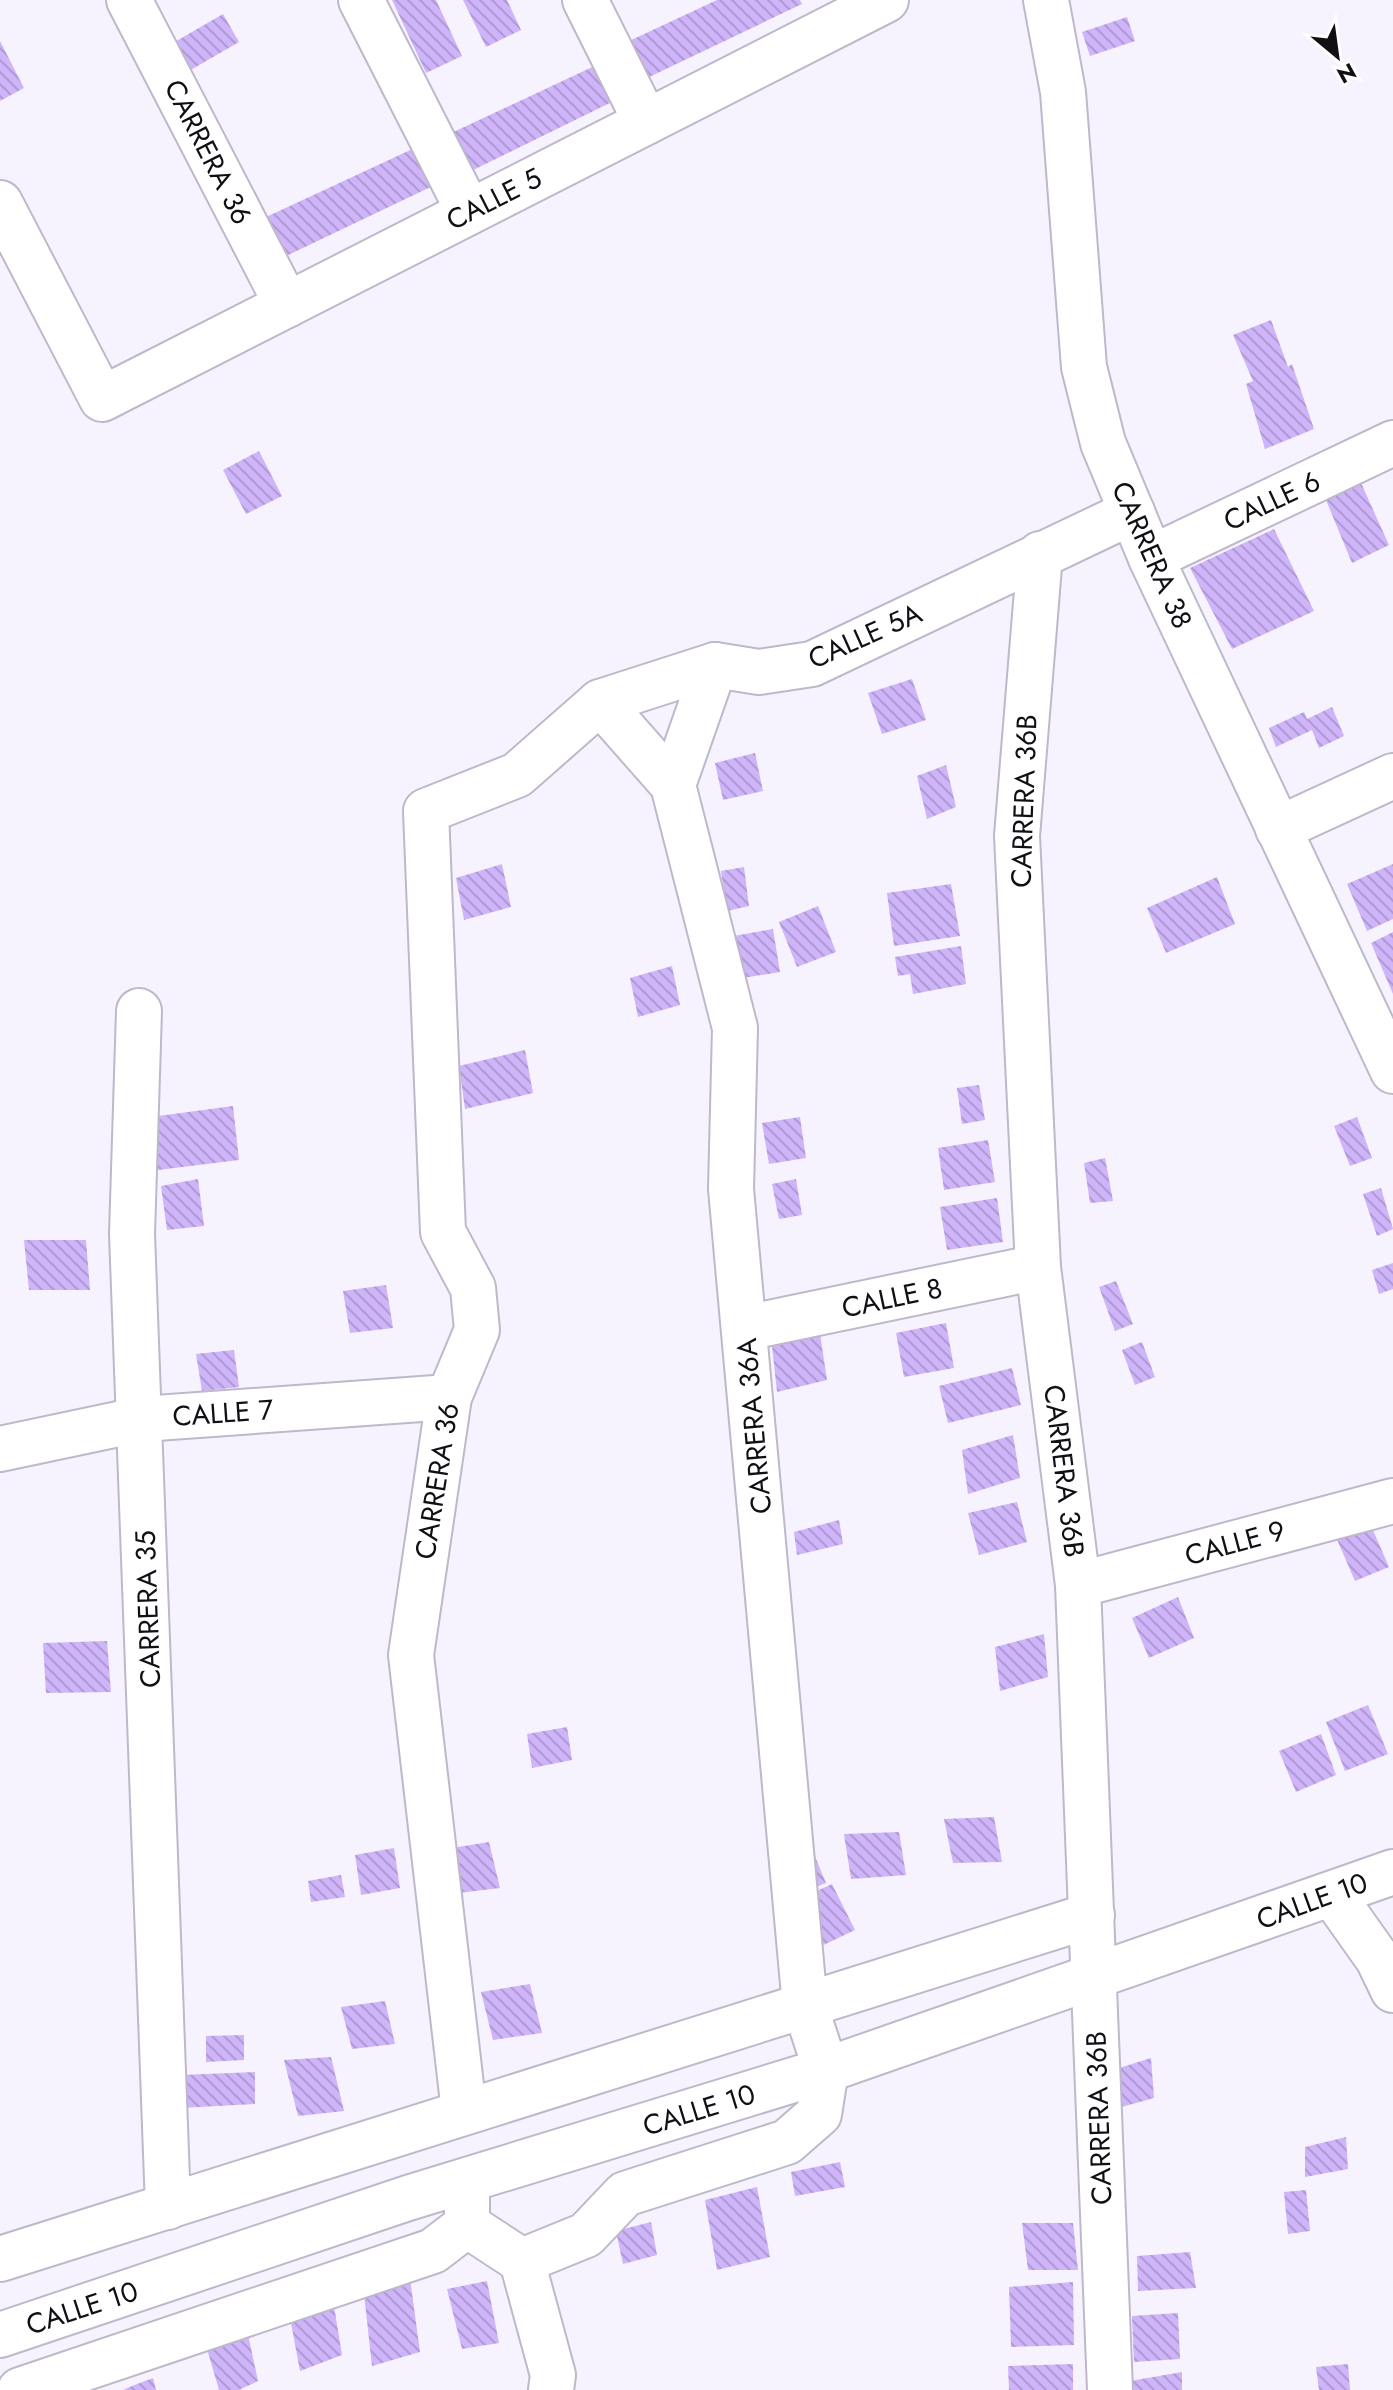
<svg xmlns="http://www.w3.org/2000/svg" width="1393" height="2390" viewBox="0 0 1393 2390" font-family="Jost,sans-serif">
<defs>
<pattern id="building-back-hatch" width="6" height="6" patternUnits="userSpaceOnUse" patternTransform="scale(2)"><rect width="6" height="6" fill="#ceb4f8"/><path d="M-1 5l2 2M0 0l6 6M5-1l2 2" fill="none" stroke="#b09ad4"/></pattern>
</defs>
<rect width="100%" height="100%" fill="#f7f3fe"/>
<g fill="url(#building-back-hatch)">
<path d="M392,0H436L462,56L426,73Z"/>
<path d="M463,0H507L521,30L486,47Z"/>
<path d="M717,0H800L802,4L645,79L627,42Z"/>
<path d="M223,14L239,42L182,75L166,47Z"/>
<path d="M1127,17L1135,41L1090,56L1082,32Z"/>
<path d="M0,41L24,88L0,101Z"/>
<path d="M603,62L620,98L463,175L445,136Z"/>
<path d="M421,145L439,183L282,258L264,218Z"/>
<path d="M1271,320L1288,367L1292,364L1314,429L1265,449L1246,384L1253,381L1233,335Z"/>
<path d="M259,451L282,496L246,514L223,470Z"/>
<path d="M1361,483L1389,545L1352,563L1326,500Z"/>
<path d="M1274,529L1314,611L1232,649L1190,568Z"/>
<path d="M912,679L926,720L882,734L868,693Z"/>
<path d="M1332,707L1344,736L1319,748L1312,730L1276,747L1269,728L1304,712L1307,719Z"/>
<path d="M755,753L763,791L723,800L715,763Z"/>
<path d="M946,765L956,807L927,819L917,776Z"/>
<path d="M502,864L511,907L464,920L456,878Z"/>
<path d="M1393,864V919L1367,931L1347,884Z"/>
<path d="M744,867L749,906L727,911L721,871Z"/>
<path d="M1217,877L1235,924L1166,953L1147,908Z"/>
<path d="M951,884L960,936L894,946L887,893Z"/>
<path d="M818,906L836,952L797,967L779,922Z"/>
<path d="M773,929L780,972L730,980L723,938Z"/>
<path d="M1393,932V994L1371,943Z"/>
<path d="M961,946L966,984L913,994L910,974L898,976L895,957Z"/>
<path d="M672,966L680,1005L638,1017L630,978Z"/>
<path d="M525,1050L533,1093L465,1109L459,1066Z"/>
<path d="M979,1085L985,1120L962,1124L957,1088Z"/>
<path d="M233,1106L239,1160L158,1170L151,1117Z"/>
<path d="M800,1117L806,1158L769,1164L762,1123Z"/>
<path d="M1357,1117L1372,1158L1350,1166L1334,1126Z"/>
<path d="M988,1140L995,1182L944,1190L938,1148Z"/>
<path d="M1105,1158L1113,1201L1090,1203L1084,1163Z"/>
<path d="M198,1179L204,1226L167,1230L161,1186Z"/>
<path d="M796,1179L802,1215L779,1219L772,1184Z"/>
<path d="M1381,1188L1393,1229L1377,1236L1363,1194Z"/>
<path d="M997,1198L1003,1242L947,1250L940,1207Z"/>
<path d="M24,1240H86L90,1290H29Z"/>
<path d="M1393,1263V1289L1379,1294L1372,1270Z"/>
<path d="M1116,1281L1133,1324L1115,1331L1099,1287Z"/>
<path d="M386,1285L393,1328L350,1333L343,1291Z"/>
<path d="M946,1323L954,1368L904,1377L896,1333Z"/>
<path d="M820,1334L827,1380L777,1392L772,1346Z"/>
<path d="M1142,1342L1155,1377L1135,1385L1122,1350Z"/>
<path d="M234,1350L239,1387L202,1391L196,1354Z"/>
<path d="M1012,1368L1021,1405L948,1423L939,1386Z"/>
<path d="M1013,1435L1020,1478L968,1494L962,1450Z"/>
<path d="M1017,1502L1027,1542L979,1555L968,1513Z"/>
<path d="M839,1520L843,1544L797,1555L794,1532Z"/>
<path d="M1369,1521L1389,1567L1355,1581L1335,1535Z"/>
<path d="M1178,1597L1194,1638L1149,1658L1132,1618Z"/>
<path d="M1044,1634L1048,1677L1000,1691L995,1647Z"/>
<path d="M107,1641L111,1692L46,1693L43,1643Z"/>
<path d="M1368,1705L1388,1754L1345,1771L1326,1722Z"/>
<path d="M567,1727L572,1760L532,1768L527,1734Z"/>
<path d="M1321,1734L1336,1775L1296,1792L1279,1751Z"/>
<path d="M994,1817L1002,1862L953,1863L944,1819Z"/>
<path d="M899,1832L906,1875L851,1879L844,1834Z"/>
<path d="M489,1842L500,1888L450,1894L440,1850Z"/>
<path d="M394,1848L400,1888L361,1895L355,1855Z"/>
<path d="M814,1854L826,1883L790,1897L779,1869Z"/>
<path d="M341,1875L345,1897L311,1902L308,1881Z"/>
<path d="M832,1884L855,1930L811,1951L788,1904Z"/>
<path d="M530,1984L542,2033L493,2040L481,1992Z"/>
<path d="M385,2001L395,2044L352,2049L341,2007Z"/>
<path d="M244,2035V2060L206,2062V2036Z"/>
<path d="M331,2057L344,2111L298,2116L284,2060Z"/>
<path d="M1151,2058L1154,2098L1118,2108L1116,2069Z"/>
<path d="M255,2072V2104L181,2108L182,2075Z"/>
<path d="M1346,2137L1348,2169L1305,2177V2147Z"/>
<path d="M840,2162L845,2187L795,2196L791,2172Z"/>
<path d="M757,2187L770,2257L717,2270L705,2200Z"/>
<path d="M1306,2190L1310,2231L1288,2234L1284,2192Z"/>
<path d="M651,2222L657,2255L623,2264L616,2231Z"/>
<path d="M1022,2223H1073L1078,2270H1028Z"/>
<path d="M1190,2252L1196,2288L1138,2291L1137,2256Z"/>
<path d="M409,2271L420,2352L372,2366L363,2285Z"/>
<path d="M487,2281L499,2343L462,2349L447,2289Z"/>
<path d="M1073,2282L1074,2345L1011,2347L1009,2287Z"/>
<path d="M334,2306L342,2355L300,2371L291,2323Z"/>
<path d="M1178,2313L1180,2359L1134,2362L1132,2316Z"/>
<path d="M246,2325L258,2381L239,2390H219L205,2342Z"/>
<path d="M1073,2364V2390H1009L1008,2366Z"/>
<path d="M1348,2364L1350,2390H1319L1316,2367Z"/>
<path d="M1182,2372V2390H1131L1130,2381Z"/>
<path d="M153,2378L156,2390H123L132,2386Z"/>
</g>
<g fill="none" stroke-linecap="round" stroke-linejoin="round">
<g stroke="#beb8ca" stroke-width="48">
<g id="minor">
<path d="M129,0L287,305"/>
<path d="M361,0L469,212"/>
<path d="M585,0L646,122"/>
<path d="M1046,0L1063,92L1084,367L1103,443L1151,558L1393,1071"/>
<path d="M0,203L102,399L886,0"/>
<path d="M1040,554L1017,836L1038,1267L1078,1585L1110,2390"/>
<path d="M1151,558L1393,443"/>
<path d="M673,785L715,665"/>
<path d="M1278,829L1393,776"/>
<path d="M139,1011L132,1234L168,2207"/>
<path d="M745,1328L1038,1267"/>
<path d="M0,1449L142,1419L449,1397"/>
<path d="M1078,1585L1393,1501"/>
<path d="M1332,1894L1378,1959L1393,1990"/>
<path d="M464,2111L411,1655L449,1397L477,1330L473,1288L443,1232L426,811L517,775L600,702L715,665L759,672L812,664L1132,512"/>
<path d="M467,2225L522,2261L553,2375L551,2390"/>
<path d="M0,2259L1092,1915"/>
<path d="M522,2261L586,2235L625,2194L787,2142L819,2114L826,2070L805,2006L731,1189L735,1028L673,785L600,702"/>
<path d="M0,2335L408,2198L826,2070L1393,1872"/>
<path d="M20,2390L433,2251L467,2225V2181"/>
</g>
</g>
<use href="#minor" stroke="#fff" stroke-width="44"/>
</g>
<g text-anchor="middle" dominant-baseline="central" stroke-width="7" stroke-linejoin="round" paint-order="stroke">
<g font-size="28" fill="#110e14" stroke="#fff">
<text transform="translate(208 152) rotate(63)">CARRERA 36</text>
<text transform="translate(494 199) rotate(-27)">CALLE 5</text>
<text transform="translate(1272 501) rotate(-25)">CALLE 6</text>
<text transform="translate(1152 555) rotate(66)">CARRERA 38</text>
<text transform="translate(865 636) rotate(-24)">CALLE 5A</text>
<text transform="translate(1024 801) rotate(-88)">CARRERA 36B</text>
<text transform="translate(892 1298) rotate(-12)">CALLE 8</text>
<text transform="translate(223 1413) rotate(-4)">CALLE 7</text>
<text transform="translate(754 1426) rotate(-95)">CARRERA 36A</text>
<text transform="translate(1064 1471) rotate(83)">CARRERA 36B</text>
<text transform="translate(437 1481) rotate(-81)">CARRERA 36</text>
<text transform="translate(1235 1543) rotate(-15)">CALLE 9</text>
<text transform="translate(148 1609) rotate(-92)">CARRERA 35</text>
<text transform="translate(1312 1901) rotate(-20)">CALLE 10</text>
<text transform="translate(699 2110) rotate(-17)">CALLE 10</text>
<text transform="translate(1099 2118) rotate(-92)">CARRERA 36B</text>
<text transform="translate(82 2308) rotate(-18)">CALLE 10</text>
</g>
</g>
<g transform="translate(1337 56) rotate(151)" stroke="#ffffff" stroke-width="6" paint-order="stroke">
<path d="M0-6L14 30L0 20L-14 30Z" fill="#110e14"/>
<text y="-12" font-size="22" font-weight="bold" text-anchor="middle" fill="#110e14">N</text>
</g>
</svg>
